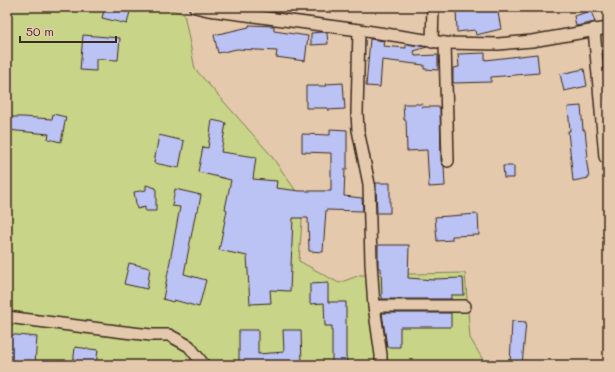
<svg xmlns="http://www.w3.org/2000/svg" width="615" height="372" viewBox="0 0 615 372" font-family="Mali,sans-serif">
<rect width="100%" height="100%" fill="#e4c9ac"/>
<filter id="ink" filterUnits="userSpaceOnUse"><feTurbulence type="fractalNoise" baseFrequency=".025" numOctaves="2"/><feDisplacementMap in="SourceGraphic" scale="8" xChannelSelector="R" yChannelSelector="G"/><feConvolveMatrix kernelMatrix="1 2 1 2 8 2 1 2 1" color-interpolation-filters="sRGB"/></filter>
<g filter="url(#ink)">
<path fill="#c8d487" stroke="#827f52" d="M7,7H160L184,14L195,69L270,154L296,191L302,220L299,261L339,283L360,275L465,273L470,338L486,365H7Z"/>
<g fill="#bbc2f4" stroke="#3b2a1e">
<path d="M105,7H131L127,24L102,18Z"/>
<path d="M456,7H497L501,29L476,35L475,30L457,32Z"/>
<path d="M591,11L595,22L576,26L574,16Z"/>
<path d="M249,25L274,26V31L308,36L305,61L276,57L277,51L237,49L218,53L214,35L249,27Z"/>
<path d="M323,32L327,33L328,44L311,45V33Z"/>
<path d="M83,35L120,38L118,60L96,59V71L80,70Z"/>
<path d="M370,39L384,41L383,46L406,48V44L427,47L414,51L415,56L438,55V70L424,69V65L382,60L380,87L366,86Z"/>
<path d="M485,53V60L537,54L539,73L491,77V82L453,83V68L459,67L458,54Z"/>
<path d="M584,69L587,86L564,91L560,74Z"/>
<path d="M343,83L345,109L328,110V108H306V86H327L326,84Z"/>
<path d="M403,104H423L422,107H440L441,161L444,166L445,186L429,187L427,150L407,151L406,120H404Z"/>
<path d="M581,106L583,130H585L588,157H586L589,178L573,181L568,131H570L568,107Z"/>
<path d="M53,114L66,117L61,142L48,139L49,134L7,130V117H23L52,119Z"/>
<path d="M212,120L226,123L221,152L256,157L253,179L277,181L276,188L300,191H331V153L302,152V134L330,135V129L347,130V169H345L344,196L362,198L363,211L326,210L323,252L309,251L308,218H293L290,291L270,290L271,303L250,304L247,256L219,250L227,210L225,209L231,180L198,172L203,147L208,148Z"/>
<path d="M159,135L184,141L179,168L154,163Z"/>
<path d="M503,166H514V178H504Z"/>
<path d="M376,183H390V213H377Z"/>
<path d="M146,185L156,188V211H145V207L137,209L134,192L146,190Z"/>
<path d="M175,189L201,195L198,211H196L184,274L206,280L199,307L174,300L173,302L163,299L180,207L172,206Z"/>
<path d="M478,214L479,235L452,236V240L437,241L435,217Z"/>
<path d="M378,245H409L408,278L434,280V279L463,278L464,295H451V299H382L381,268H378Z"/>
<path d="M129,263L150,268L147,289L124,284Z"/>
<path d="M328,283V302H346V357L348,365H332V326H325L324,303L310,304V284Z"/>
<path d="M382,313H451V327H400V347H387Z"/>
<path d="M512,321L526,322L522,365H510Z"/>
<path d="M239,330H258V354L284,352L283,330H301L302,365H240L239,360Z"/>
<path d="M7,334L37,337L35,364L7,361Z"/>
<path d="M75,347L98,350L96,365H73Z"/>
</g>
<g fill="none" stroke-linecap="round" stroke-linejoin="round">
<g stroke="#3b2a1e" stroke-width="14">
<g id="street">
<path d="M195,7L208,10L359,30L445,43L498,44L532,41L608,28"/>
<path d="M594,29L605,157"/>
<path d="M359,30L357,113L358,130L369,184L371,263L374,306L381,355V365"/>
<path d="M432,42L433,7"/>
<path d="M445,43L448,161"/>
<path d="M374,306H465"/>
<path d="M7,317L124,332L151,335H169L189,346L204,365"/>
</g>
</g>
<use href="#street" stroke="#e4c9ac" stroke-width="11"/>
</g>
</g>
<rect width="615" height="372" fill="none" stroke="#e4c9ac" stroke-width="24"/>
<rect x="12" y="12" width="591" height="348" fill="none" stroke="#3b2a1e" stroke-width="1.5" filter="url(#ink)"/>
<path d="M20 36v6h96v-6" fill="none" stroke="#3b2a1e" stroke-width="2"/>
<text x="26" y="36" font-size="12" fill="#3b2a1e" stroke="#e4c9ac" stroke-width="3" paint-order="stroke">50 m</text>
</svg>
